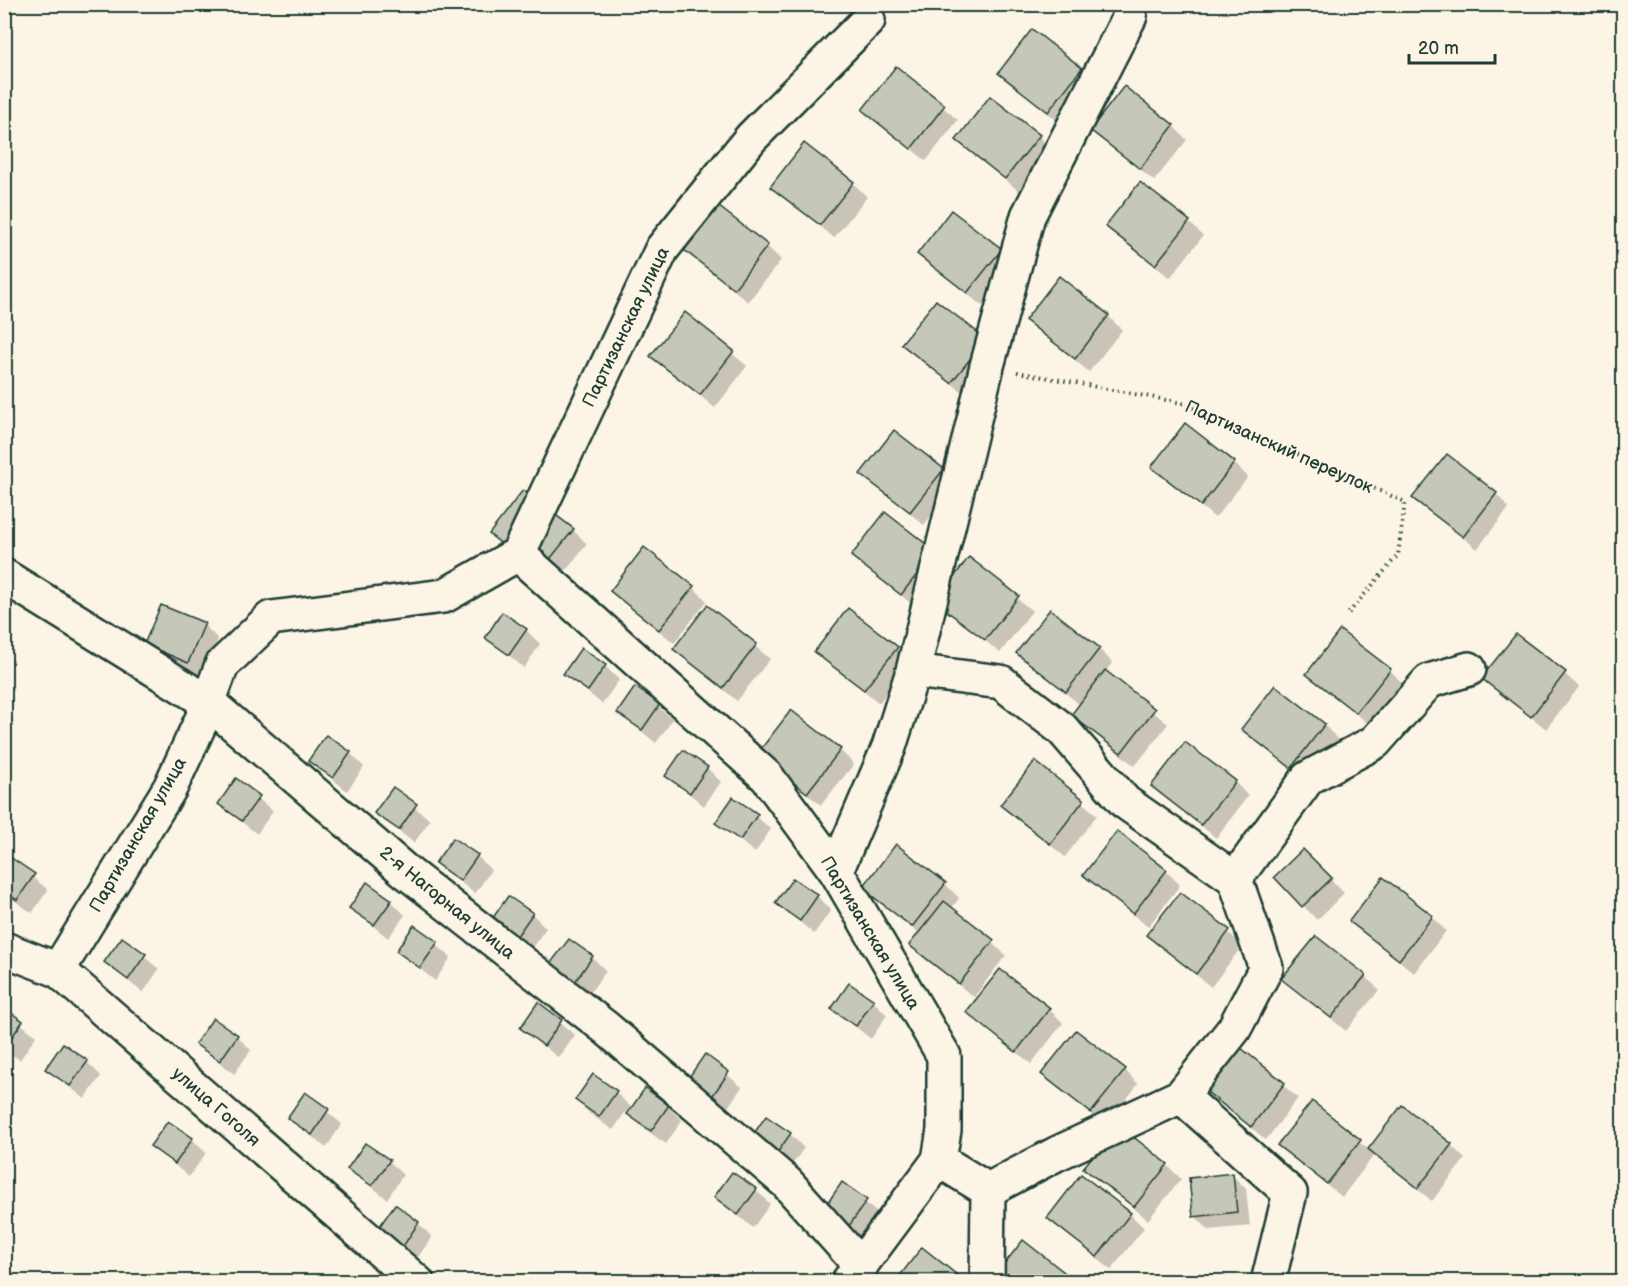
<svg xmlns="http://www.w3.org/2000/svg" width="1628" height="1286" viewBox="0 0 1628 1286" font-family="'Balsamiq Sans',sans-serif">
<rect width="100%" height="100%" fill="#fcf5e5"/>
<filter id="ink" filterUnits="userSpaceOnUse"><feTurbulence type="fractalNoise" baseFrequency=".0167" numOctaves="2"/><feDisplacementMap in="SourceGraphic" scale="12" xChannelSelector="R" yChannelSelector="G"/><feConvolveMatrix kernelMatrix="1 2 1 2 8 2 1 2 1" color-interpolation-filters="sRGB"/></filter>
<g filter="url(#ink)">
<g fill="#0003">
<path d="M896,68L958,120L926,161L864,110Z"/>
<path d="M1081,69L1095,83L1062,125L1000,73Z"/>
<path d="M1173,126L1187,140L1154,181L1092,130Z"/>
<path d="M1039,136L1052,150L1020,192L958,140Z"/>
<path d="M853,183L867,197L834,238L772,186Z"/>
<path d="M1189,222L1203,236L1170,278L1107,226Z"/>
<path d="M767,246L781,260L748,302L686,250Z"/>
<path d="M1001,250L1015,264L982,306L919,254Z"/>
<path d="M685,314L747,366L715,408L652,356Z"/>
<path d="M1108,316L1122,330L1089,372L1027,320Z"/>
<path d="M985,340L966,395L903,344Z"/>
<path d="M1234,463L1248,477L1215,518L1153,467Z"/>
<path d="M943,470L957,484L924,525L862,473Z"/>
<path d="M1496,494L1509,508L1477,549L1414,497Z"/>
<path d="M573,530L587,544L554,586L491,534Z"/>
<path d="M934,552L915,607L853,555Z"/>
<path d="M970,560L1032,611L1000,653L937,601Z"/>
<path d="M693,587L707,601L674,643L612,591Z"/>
<path d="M708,607L770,659L737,701L675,649Z"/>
<path d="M204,625L218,639L202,676L160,658L146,644Z"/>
<path d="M526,630L540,644L524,668L487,637Z"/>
<path d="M897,648L911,662L879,703L816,651Z"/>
<path d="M1099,649L1113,663L1105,673L1168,724L1135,766L1087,728L1073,714L1080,705L1018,653Z"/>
<path d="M605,666L619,680L602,704L565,674Z"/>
<path d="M1390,670L1403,684L1371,726L1308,674Z"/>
<path d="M1565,674L1579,687L1546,729L1483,677Z"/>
<path d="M636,689L673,719L656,743L619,713Z"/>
<path d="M1324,725L1338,739L1305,781L1243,729Z"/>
<path d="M840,750L854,764L821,805L773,767Z"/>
<path d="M350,753L364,767L347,791L310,760Z"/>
<path d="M1035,763L1097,815L1065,857L1002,805Z"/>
<path d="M707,768L721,782L704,806L667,775Z"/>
<path d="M236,780L273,811L257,834L219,804Z"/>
<path d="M1235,782L1248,796L1216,838L1153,786Z"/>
<path d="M393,789L430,820L414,843L376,813Z"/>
<path d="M734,799L771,829L755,853L717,822Z"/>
<path d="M896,846L945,884L959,898L951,909L1006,955L974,997L925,959L911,945L919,934L864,888Z"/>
<path d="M1303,851L1344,893L1317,920L1276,877Z"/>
<path d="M477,856L491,870L475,894L437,863Z"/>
<path d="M11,859L48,890L32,913L4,893V868Z"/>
<path d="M1166,871L1180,885L1148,927L1085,875Z"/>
<path d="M1181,894L1243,945L1211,987L1148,935Z"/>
<path d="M817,896L831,910L814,934L777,903Z"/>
<path d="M391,901L405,915L388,938L351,908Z"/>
<path d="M532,914L546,928L529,952L506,935Z"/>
<path d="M1432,917L1446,931L1414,973L1351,921Z"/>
<path d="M414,927L451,957L435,981L398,951Z"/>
<path d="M122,939L159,969L143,993L105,962Z"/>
<path d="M592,957L606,971L589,994L552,964Z"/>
<path d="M1365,976L1379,990L1346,1031L1283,979Z"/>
<path d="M873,1001L887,1015L871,1039L833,1009Z"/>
<path d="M538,1005L575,1035L559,1058L521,1028Z"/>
<path d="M1049,1009L1063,1023L1031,1064L968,1012Z"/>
<path d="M4,1010L36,1036L20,1060L4,1049Z"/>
<path d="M237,1036L251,1050L234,1074L197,1043Z"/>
<path d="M1236,1046L1298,1098L1266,1140L1204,1088Z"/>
<path d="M705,1057L742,1087L726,1110L702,1094Z"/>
<path d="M87,1062L101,1076L85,1099L47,1069Z"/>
<path d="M1125,1070L1138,1084L1106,1126L1043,1074Z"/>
<path d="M593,1076L616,1093L632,1108L645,1090L668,1106L682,1120L666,1144L642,1127L626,1111L613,1130L590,1114L577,1100Z"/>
<path d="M305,1094L342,1124L326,1148L289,1118Z"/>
<path d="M1312,1103L1369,1150L1451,1145L1465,1159L1432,1201L1375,1154L1342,1197L1279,1145Z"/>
<path d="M790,1134L804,1148L787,1172L750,1141Z"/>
<path d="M192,1139L206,1153L189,1177L152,1146Z"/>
<path d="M389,1161L403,1175L387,1199L349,1168Z"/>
<path d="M1167,1165L1181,1179L1148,1220L1085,1168Z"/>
<path d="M1232,1175L1246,1189L1250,1226L1209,1230L1195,1216Z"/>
<path d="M843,1185L880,1215L864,1238L840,1222Z"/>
<path d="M756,1190L770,1204L753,1228L716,1197Z"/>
<path d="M1130,1214L1144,1228L1111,1270L1049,1218Z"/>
<path d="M418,1223L432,1237L416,1260L393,1244Z"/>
</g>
<g fill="#c5c7b9" stroke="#1f3d34" stroke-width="1.5">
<path d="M1032,29L1082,68L1048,112L998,73Z"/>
<path d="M896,66L945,105L911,149L862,110Z"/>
<path d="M1124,86L1174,125L1140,169L1090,130Z"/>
<path d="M990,96L1040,135L1005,179L956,140Z"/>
<path d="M804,143L854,182L820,225L770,187Z"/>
<path d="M1140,182L1190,221L1155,265L1105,226Z"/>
<path d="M718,206L768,245L734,289L684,250Z"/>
<path d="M951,210L1002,249L967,293L917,254Z"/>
<path d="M1059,276L1109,315L1075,359L1025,320Z"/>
<path d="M936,300L986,339L951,383L901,344Z"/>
<path d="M685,312L734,351L700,395L650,356Z"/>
<path d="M1185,423L1235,462L1201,506L1151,467Z"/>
<path d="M894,430L944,469L910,512L860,474Z"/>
<path d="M1447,454L1497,493L1463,537L1412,498Z"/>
<path d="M523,490L574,529L539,573L489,534Z"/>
<path d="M885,512L935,551L901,595L851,556Z"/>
<path d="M644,547L694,586L659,630L610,591Z"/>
<path d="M969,557L1019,596L985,640L935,602Z"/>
<path d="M161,605L205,623L188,663L144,644Z"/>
<path d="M707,605L757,644L723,688L673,649Z"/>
<path d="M848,608L898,647L864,690L814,652Z"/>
<path d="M1050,609L1100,648L1066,692L1016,653Z"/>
<path d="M502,612L527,629L509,655L485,638Z"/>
<path d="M1340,630L1391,669L1356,713L1306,674Z"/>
<path d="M1516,634L1566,672L1531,717L1481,678Z"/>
<path d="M581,648L606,665L588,691L563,674Z"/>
<path d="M1105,670L1155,709L1121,753L1071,715Z"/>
<path d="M1275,685L1325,724L1291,768L1241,729Z"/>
<path d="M635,687L660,704L642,730L617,713Z"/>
<path d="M791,710L841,749L807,793L757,754Z"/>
<path d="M326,735L351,752L333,778L308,761Z"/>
<path d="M1185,742L1236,781L1201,825L1151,786Z"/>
<path d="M683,750L708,767L690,793L665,776Z"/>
<path d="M1035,761L1084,800L1050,844L1000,805Z"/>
<path d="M236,778L260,796L242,821L218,804Z"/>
<path d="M393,787L417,804L399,830L374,813Z"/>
<path d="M733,797L758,814L740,840L715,823Z"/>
<path d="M1117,831L1167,870L1133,914L1083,875Z"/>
<path d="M453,838L478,855L460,881L435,863Z"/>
<path d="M896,844L946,883L912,927L862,888Z"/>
<path d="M1303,849L1332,878L1302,907L1274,877Z"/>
<path d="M10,857L35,874L17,900L4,891V865Z"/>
<path d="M1383,877L1433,916L1399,960L1349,921Z"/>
<path d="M793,878L818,895L800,921L775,903Z"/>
<path d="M367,882L392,900L374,925L349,908Z"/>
<path d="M1180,892L1230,930L1196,974L1146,935Z"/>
<path d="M508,896L533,913L515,939L490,922Z"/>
<path d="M944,901L994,940L959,984L909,945Z"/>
<path d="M414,925L438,942L420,968L396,951Z"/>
<path d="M1316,936L1366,975L1331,1018L1281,979Z"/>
<path d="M122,937L146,954L128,980L104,962Z"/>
<path d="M569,939L593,956L575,982L550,964Z"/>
<path d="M1000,969L1050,1008L1016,1052L966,1012Z"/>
<path d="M849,983L874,1000L856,1026L831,1009Z"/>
<path d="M538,1002L562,1020L544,1046L520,1028Z"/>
<path d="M4,1008L23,1021L5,1047H4Z"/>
<path d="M213,1018L238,1035L220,1061L195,1044Z"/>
<path d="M1076,1030L1126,1069L1091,1113L1041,1074Z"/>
<path d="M63,1043L88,1061L70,1086L45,1069Z"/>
<path d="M1236,1044L1285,1083L1251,1127L1202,1088Z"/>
<path d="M705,1054L729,1072L711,1098L687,1080Z"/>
<path d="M593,1074L617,1091L599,1117L575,1100Z"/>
<path d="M645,1088L669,1105L651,1131L627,1114Z"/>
<path d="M305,1092L329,1109L312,1135L287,1118Z"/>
<path d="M1312,1101L1361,1140L1327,1184L1277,1145Z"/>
<path d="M1402,1105L1452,1144L1418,1188L1368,1149Z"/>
<path d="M766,1116L791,1133L773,1159L748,1142Z"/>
<path d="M168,1121L193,1138L175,1164L150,1146Z"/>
<path d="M1118,1125L1168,1164L1134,1207L1083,1168Z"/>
<path d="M365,1143L390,1160L372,1186L347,1169Z"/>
<path d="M732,1172L757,1189L738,1215L714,1197Z"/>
<path d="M1233,1173L1237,1212L1193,1217L1189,1178Z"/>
<path d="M1081,1174L1131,1213L1097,1257L1047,1218Z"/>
<path d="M842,1182L867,1200L849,1226L824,1208Z"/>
<path d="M395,1204L419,1222L402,1248L377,1230Z"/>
<path d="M1023,1240L1073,1279L1070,1282H990Z"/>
<path d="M922,1247L966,1282H895Z"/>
</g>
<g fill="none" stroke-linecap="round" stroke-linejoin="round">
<g stroke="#1f3d34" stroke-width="38">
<g id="minor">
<path d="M518,554L767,777L836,871L944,1056V1130L939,1160L988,1190L987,1282"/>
<path d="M4,576L209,703L405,871L606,1028L787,1183L861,1266"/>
<path d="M913,671L1001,682L1062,729L1125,802L1235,879"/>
<path d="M836,871L889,747L913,671L987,366L1028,216L1130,16"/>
<path d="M4,949L58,970L417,1282"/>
<path d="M58,970L170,788L202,719L222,665L271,618L444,596L518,554L662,249L751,138L868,20"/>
<path d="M1181,1096L1290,1193L1268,1282"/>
<path d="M988,1190L1056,1154L1181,1096L1234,1029L1266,968L1235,879L1308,778L1375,742L1429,681L1469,669"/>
<path d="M848,1282L939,1160"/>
</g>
</g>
<path stroke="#1f3d34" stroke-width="4" stroke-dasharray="1.5 4.5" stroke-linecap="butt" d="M1017,372L1182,403L1405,502L1398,555L1347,615"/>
<use href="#minor" stroke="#fcf5e5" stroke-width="33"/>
</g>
</g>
<g text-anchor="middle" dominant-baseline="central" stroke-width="4.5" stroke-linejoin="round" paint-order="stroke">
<g font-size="18" fill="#1f3d34" stroke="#fcf5e5">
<text transform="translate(626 327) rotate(-64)">Партизанская улица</text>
<text transform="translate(1279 447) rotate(24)">Партизанский переулок</text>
<text transform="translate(138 835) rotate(-60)">Партизанская улица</text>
<text transform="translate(447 903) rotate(39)">2-я Нагорная улица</text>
<text transform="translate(870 933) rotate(59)">Партизанская улица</text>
<text transform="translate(216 1107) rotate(41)">улица Гоголя</text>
</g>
</g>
<rect width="1628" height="1286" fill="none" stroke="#fcf5e5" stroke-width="24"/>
<rect x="12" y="12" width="1604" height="1262" fill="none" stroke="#1f3d34" stroke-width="2" filter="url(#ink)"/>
<path d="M1409 54v9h86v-9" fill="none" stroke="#1f3d34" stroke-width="3"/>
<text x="1418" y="54" font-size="18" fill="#1f3d34" stroke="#fcf5e5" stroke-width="4.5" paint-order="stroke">20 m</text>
</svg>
